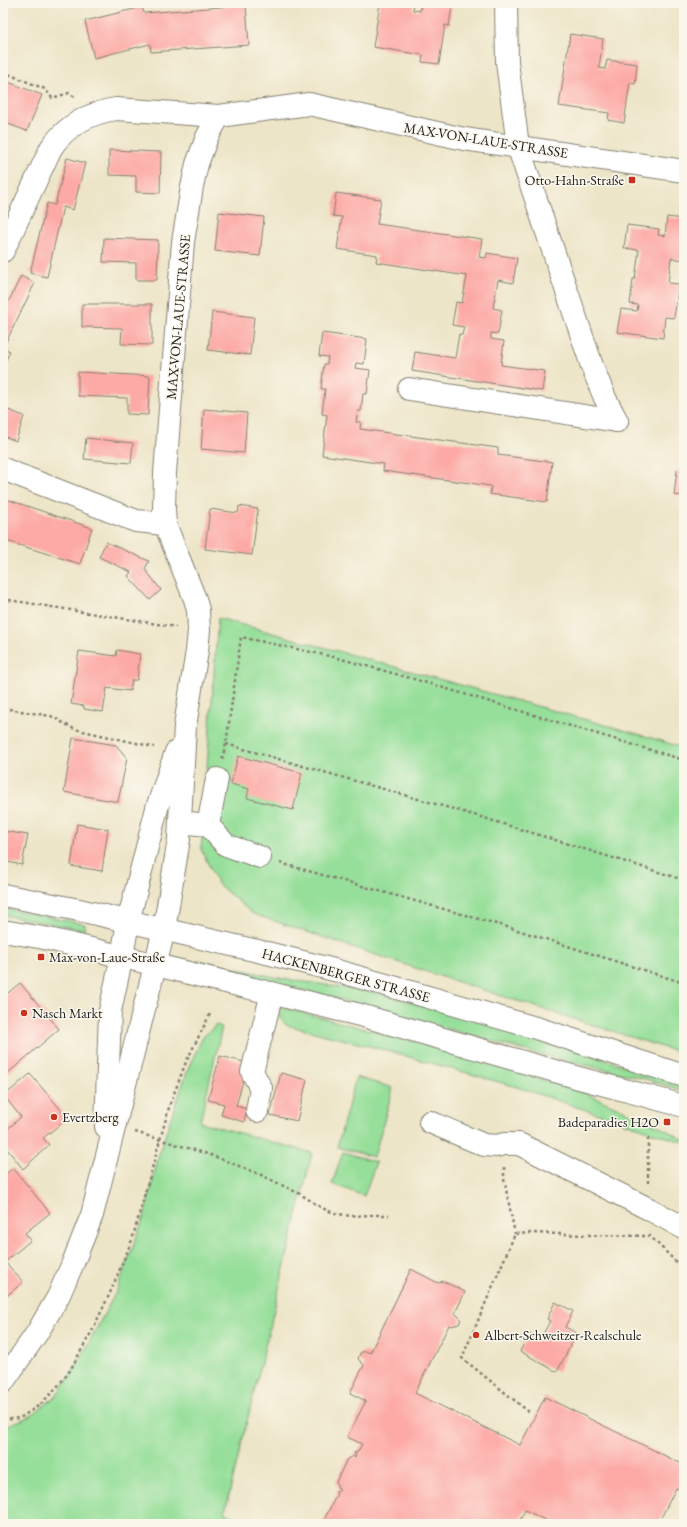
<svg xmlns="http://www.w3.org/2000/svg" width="687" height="1527" viewBox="0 0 687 1527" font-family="'EB Garamond',serif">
<rect width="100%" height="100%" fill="#fbf7ec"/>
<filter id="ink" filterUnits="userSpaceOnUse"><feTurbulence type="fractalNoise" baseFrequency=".025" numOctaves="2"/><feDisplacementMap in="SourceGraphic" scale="8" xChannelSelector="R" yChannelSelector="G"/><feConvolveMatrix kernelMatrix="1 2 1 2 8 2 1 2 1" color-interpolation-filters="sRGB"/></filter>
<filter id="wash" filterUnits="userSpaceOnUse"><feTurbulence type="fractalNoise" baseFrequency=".012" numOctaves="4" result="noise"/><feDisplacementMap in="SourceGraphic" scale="16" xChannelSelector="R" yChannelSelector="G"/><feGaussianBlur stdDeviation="0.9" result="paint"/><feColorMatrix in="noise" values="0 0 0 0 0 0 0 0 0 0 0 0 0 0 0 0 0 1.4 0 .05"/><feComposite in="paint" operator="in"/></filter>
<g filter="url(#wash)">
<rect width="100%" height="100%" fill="#ede5c7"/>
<g fill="#96df9a" stroke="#597e5b">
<path d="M218,618L645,736L684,748V1054L439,976L253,914L218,884L201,849Z"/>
<path d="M3,908L85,924L84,930L3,915Z"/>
<path d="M198,960L279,978L373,992L494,1024L684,1085V1091L646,1079L537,1054L417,1020L298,989L197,965Z"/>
<path d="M280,1007L413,1041L583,1092L657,1125L684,1140L682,1142L517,1087L377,1048L286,1025L281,1019Z"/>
<path d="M216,1025L222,1027L200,1122L312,1153L225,1512L249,1524H3V1427L29,1417L55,1397L76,1367L117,1290L145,1214L158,1158L170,1120L190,1064L203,1037Z"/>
<path d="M356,1077L393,1088L374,1157L337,1147Z"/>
<path d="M343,1152L376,1162L364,1196L332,1184Z"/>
</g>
<g id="blocks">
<g fill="#fda9a5">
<path d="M380,3H414L413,10L420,11L421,3H431L452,6L449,26L445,25L439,64L422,62L423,55L373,47Z"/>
<path d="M246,5L249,45L151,52L150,44L94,58L85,21L142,7L144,13Z"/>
<path d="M570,34L603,39L599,68L605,69L607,60L637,64L635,84L630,83L624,123L608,120L609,113L559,106Z"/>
<path d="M3,80L42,95L27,131L3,122Z"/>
<path d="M109,150L161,152L160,193L136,192V176L109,175Z"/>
<path d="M67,158L85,163L73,210L63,207L47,277L30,273L47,203L55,205Z"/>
<path d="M336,193L381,199L377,224L482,239L479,257L486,258L487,253L517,258L513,283L498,280L493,308L502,310L498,334L491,333V339L504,341L501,365L545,371L542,391L412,371L415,352L455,358L459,334L462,335L464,327L452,325L456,302L462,303L467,276L376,262L377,255L337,249L342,217L333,216Z"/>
<path d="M219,212L264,217L260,256L215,251Z"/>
<path d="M667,217L684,219V260L671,258L668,283L679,284L674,318L665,317L663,338L617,332L621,309L637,311L638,305L630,304L633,279H635L639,250L624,248L627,225L659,229L658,235L665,236Z"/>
<path d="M104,238L158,240L157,280H136V263L103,262Z"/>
<path d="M21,276L35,283L3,348L10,351L3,367V313Z"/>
<path d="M82,304H152V345L121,344L122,328L82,327Z"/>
<path d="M212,312L254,317L250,355L208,350Z"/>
<path d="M322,333L367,339L364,364L356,363L355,368L370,370L367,394H363L361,411H358L356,422H361L360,429L498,448V455L552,462L547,502L490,494L491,486L383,471L384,464L322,455L327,415L322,414L325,389H321L324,364H327L328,357L319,356Z"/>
<path d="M78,372L150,376L148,415L127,414V398L78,396Z"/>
<path d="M3,408L24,416L16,441L3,436Z"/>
<path d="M204,409L247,413L244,453L201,449Z"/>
<path d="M86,438L133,443L131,463L84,459Z"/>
<path d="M677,470L684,472V496L674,495Z"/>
<path d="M3,498L92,528L80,564L3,540Z"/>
<path d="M239,506L258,509L252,555L205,549L210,509L238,513Z"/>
<path d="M106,542L149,561L145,569L161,590L150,600L128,576L131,572L99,557Z"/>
<path d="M117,650L140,654L137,680H132L130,691L107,688L103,712L84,709V706L71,704L79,651L116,656Z"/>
<path d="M73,738L116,745L127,758L118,802L64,792Z"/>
<path d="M238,756L302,773L293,810L247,798L249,789L231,784Z"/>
<path d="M77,824L108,829L102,871L71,866Z"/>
<path d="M3,831L28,835L22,865L3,861Z"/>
<path d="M20,983L59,1029L8,1073L3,1067V997Z"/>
<path d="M220,1056L248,1063L236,1106L247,1109L244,1122L221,1115L224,1104L208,1100Z"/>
<path d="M281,1073L307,1080L297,1121L270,1115Z"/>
<path d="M30,1074L68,1118L43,1138L49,1145L23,1169L3,1144V1133L21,1117L4,1096Z"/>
<path d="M13,1168L50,1213L25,1233L31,1240L5,1262L23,1282L3,1299V1176Z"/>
<path d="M411,1269L438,1283L443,1281L465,1292L455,1313L461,1319L459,1324L452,1326L449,1325L415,1393L520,1445L545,1397L684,1465V1492L676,1488L658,1524H553L525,1510L518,1524H322L337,1494L335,1492L339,1491L340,1489L338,1488L336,1482L347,1459L353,1456L355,1458L356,1455L354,1454L355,1452L357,1453L362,1444L347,1437L366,1401L350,1393L364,1365L358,1359L360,1353L365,1351L370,1353Z"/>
<path d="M555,1302L573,1311L565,1327L577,1333L557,1372L520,1351L529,1334L540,1340L550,1321L547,1319Z"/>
</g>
</g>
</g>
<g filter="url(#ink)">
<use href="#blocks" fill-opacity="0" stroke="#848072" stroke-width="1"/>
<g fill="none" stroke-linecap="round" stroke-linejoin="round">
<g stroke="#848072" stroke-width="24">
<g id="minor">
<path d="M506,3L507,62L518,146L592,366L605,398L617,421"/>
<path d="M3,251L51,148C66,126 89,113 116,109L219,116L309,104L464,139L684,171"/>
<path d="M409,389L617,421"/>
<path d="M3,469L136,521L165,524"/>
<path d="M180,822L208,825L226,845L260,857"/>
<path d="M208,825L217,779"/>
<path d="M3,895L79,910L271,954L334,970L536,1028L684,1076"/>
<path d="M3,931L44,938L87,948L360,1015L579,1078L684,1106"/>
<path d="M257,1111L261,1088L252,1072L272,993"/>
<path d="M430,1122L484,1145L497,1146L504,1144H519L649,1209L682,1227H684"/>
<path d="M106,1127L110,1011L122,956L128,922L157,808L176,752"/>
<path d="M3,1382L37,1333L58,1297L73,1263L92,1215L164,930L179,839L185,726L197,651L199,630L198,610L195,599L165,524L164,509L165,473L183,242L192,187L197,164L207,137L219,116"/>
</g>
</g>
<g stroke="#848072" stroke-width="2.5" stroke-dasharray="3 3" stroke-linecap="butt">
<path d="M3,72L45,89L52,98L69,93L76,98"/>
<path d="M3,599L176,627"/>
<path d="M3,708L51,716L74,729L154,747"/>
<path d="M226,744L481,817L684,880"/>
<path d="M222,759L226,744L241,637L334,657L414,679L684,760"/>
<path d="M280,863L511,928L684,983"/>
<path d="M135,1132L211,1155L259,1174L300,1194L322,1208L334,1213L350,1216L371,1215H389"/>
<path d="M648,1138V1184"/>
<path d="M504,1167V1179L515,1234"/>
<path d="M529,1412L462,1358L515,1234L533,1233L584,1235L650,1236L676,1262L684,1264"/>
<path d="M3,1420L20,1418L41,1404L57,1387L69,1372L92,1331L110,1293L132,1240L170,1104L186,1062L210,1014"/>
</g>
<use href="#minor" stroke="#fff" stroke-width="22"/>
</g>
</g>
<g fill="#c8321e" stroke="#fbf7ec" stroke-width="1.5">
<rect x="628" y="176" width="8" height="8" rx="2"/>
<rect x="37" y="953" width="8" height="8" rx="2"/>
<circle cx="24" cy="1013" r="4"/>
<circle cx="54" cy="1117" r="4"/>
<rect x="663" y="1118" width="8" height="8" rx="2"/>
<circle cx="476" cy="1335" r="4"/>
</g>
<g text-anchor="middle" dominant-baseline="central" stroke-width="3" stroke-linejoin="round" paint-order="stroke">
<g font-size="14" fill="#1c1c1c" stroke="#fbf7ec">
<text transform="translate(486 140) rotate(9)">MAX-VON-LAUE-STRASSE</text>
<text transform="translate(178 317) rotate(-85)">MAX-VON-LAUE-STRASSE</text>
<text transform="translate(346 975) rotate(15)">HACKENBERGER STRASSE</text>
</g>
<g font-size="14" fill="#1c1c1c" stroke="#fbf7ec" text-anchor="start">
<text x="624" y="180" text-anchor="end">Otto-Hahn-Straße</text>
<text x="49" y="957">Max-von-Laue-Straße</text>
<text x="32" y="1013">Nasch Markt</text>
<text x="62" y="1117">Evertzberg</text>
<text x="659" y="1122" text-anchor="end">Badeparadies H2O</text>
<text x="484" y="1335">Albert-Schweitzer-Realschule</text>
</g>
</g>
<rect width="687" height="1527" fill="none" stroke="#fbf7ec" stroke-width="16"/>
</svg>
